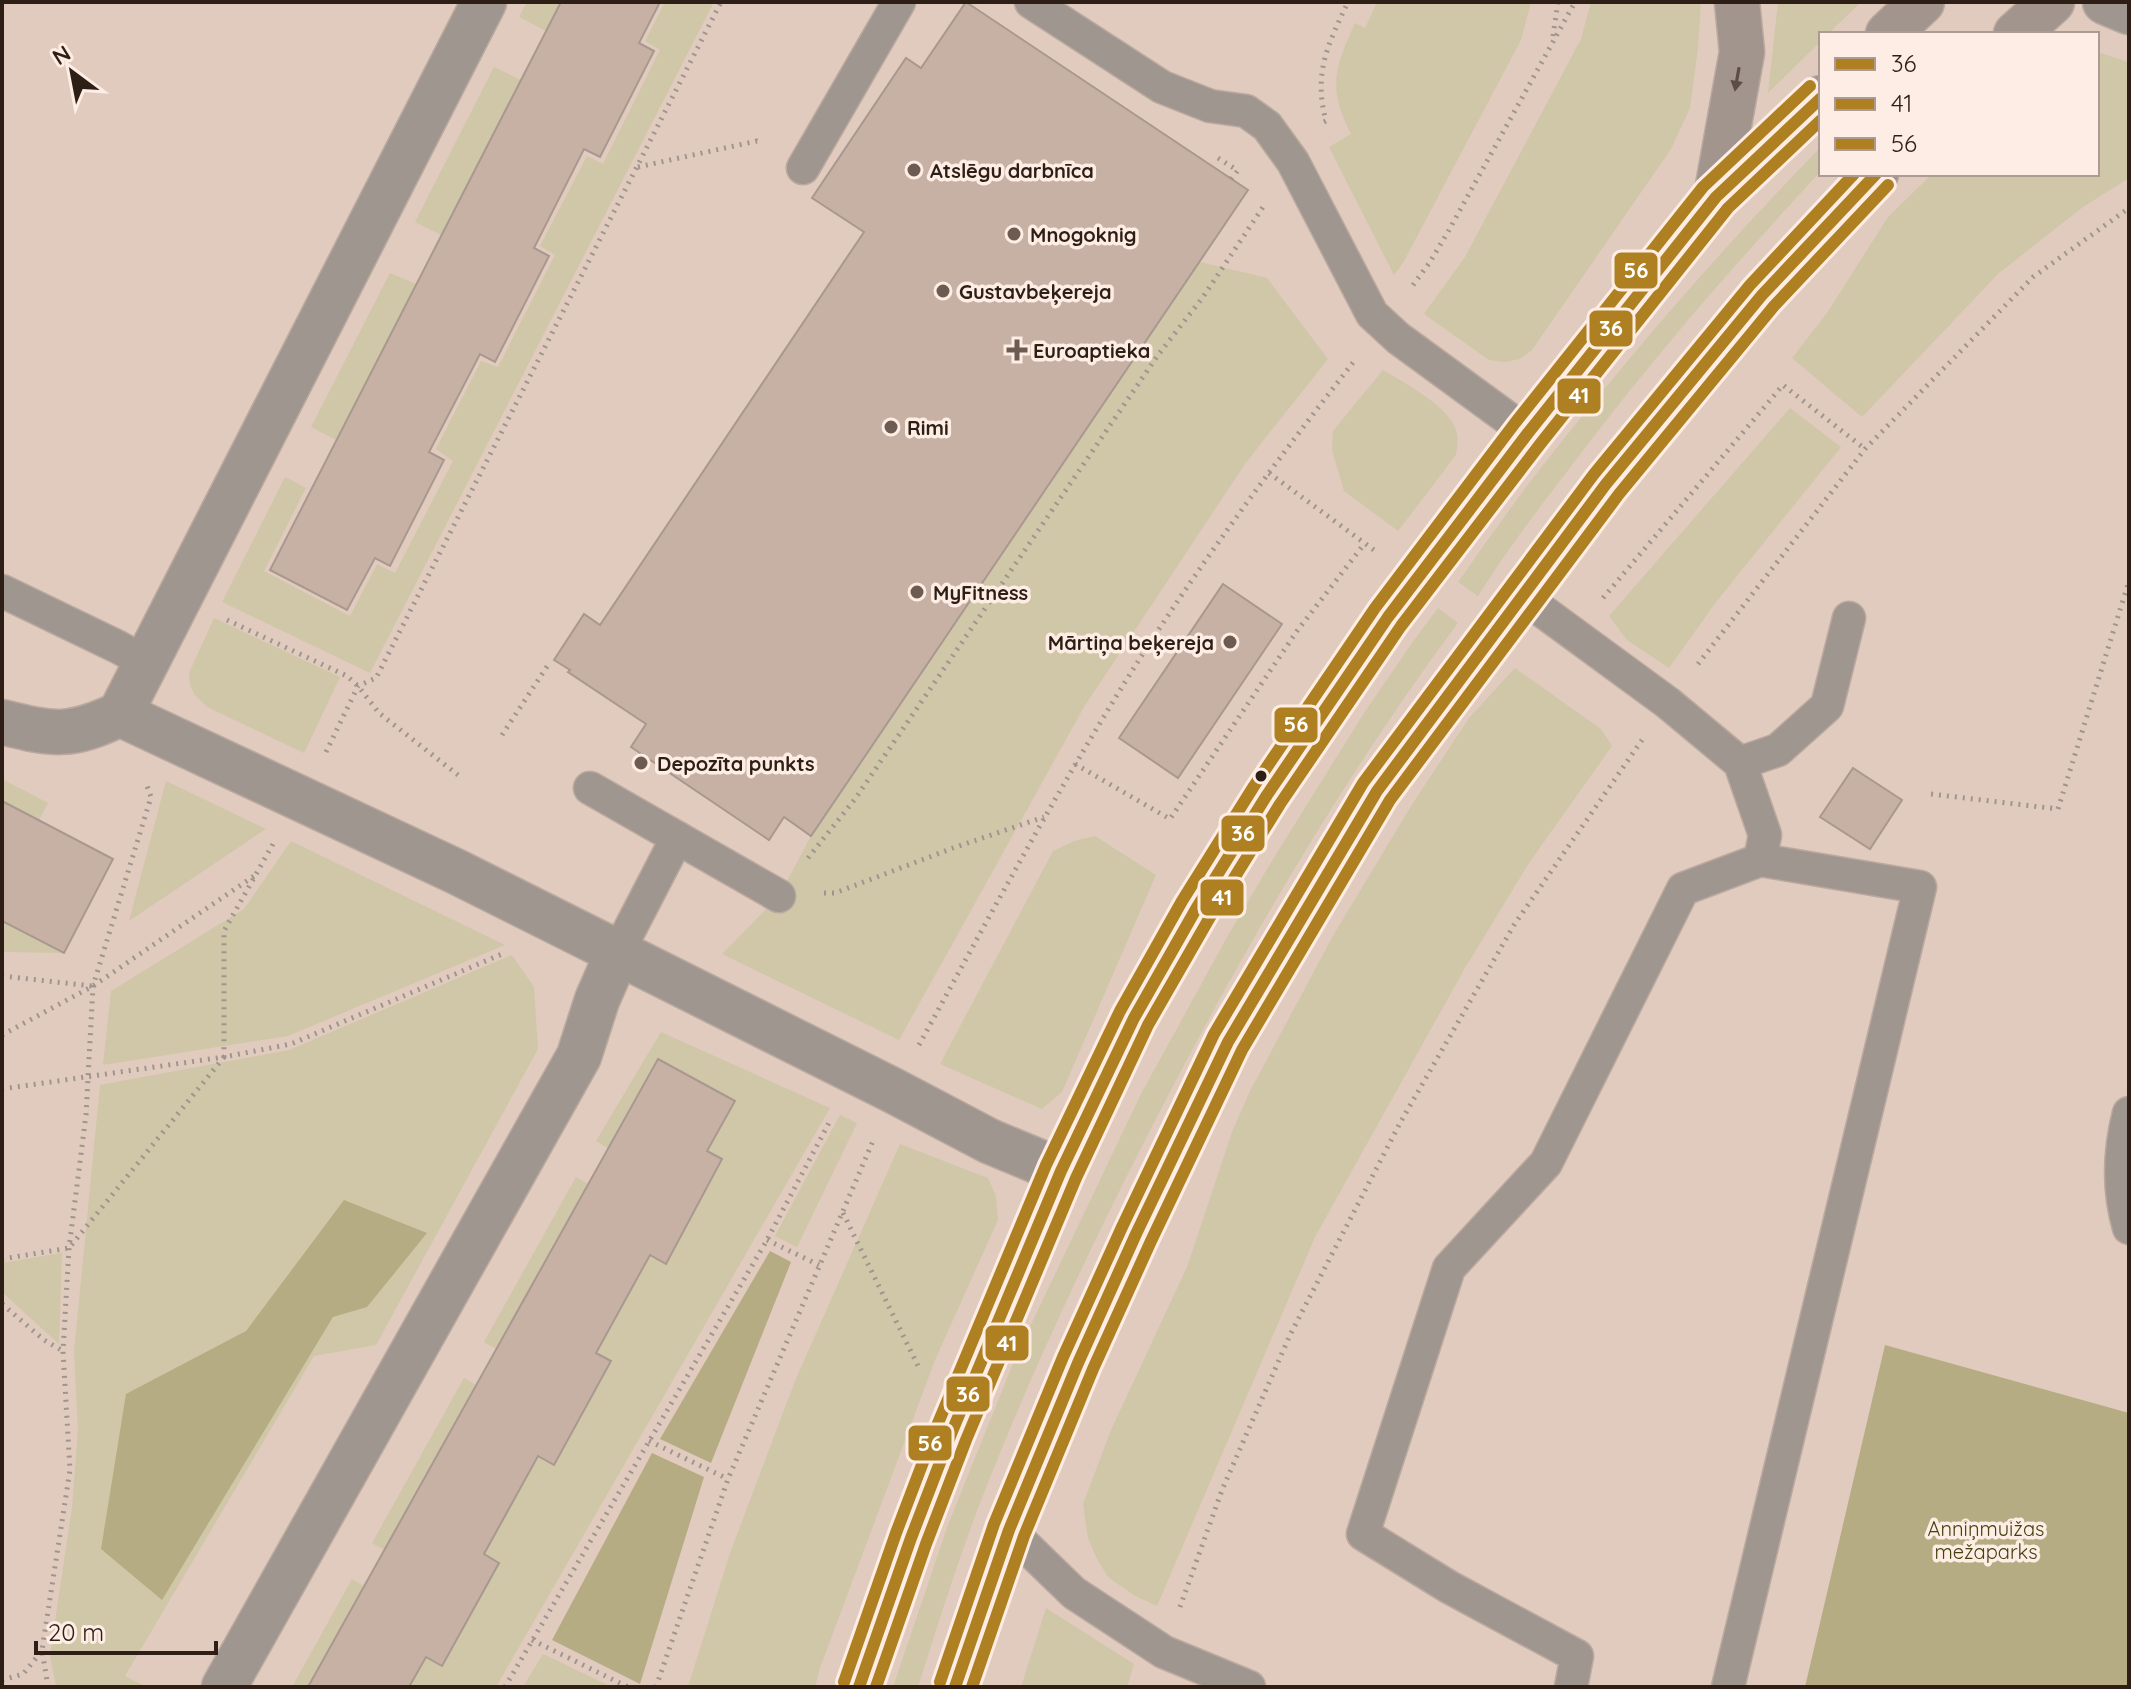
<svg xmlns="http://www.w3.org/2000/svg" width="2131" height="1689" viewBox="0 0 2131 1689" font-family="Quicksand,sans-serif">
<rect width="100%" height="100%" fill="#e1cbbe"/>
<g fill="#cfc7a7">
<path d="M527,2H561L546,31L519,17Z"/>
<path d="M665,2H714L370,673L222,602L285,477L306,488L264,571L350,616L377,564L395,573L453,461L436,449L481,361L498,367L555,255L540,246L587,156L603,164L660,50L645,41Z"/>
<path d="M1377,2H1531L1521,40L1403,263L1394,275L1329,147L1351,134C1327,88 1335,67 1355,23L1365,28Z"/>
<path d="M1591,2H1701L1698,48L1690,108L1671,149L1532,350L1520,359L1505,362L1489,360L1424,314L1465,257L1581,39Z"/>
<path d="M1778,2H1861L1828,34H1821V41L1768,93Z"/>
<path d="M2097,52L2129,62V178L2083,207L1999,273L1862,417L1792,358L1827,313L1888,217L1932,174H2097Z"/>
<path d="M494,67L521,80L441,235L415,222Z"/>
<path d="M1821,147V171C1731,268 1645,367 1566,473C1535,513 1505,553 1478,596L1458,582C1483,547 1507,512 1533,478C1623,363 1718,252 1821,147Z"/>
<path d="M1200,262L1267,278L1328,359L1245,464L1084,707L899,1040L722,954L779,896L811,836Z"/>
<path d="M390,273L416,284L336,440L311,427Z"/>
<path d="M1383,370C1404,383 1449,406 1456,430C1459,438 1457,447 1456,455L1398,531L1344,491L1332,450L1333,431Z"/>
<path d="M1790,408L1841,447L1716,602L1669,668L1627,640L1609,616Z"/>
<path d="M1438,608L1458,623C1350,768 1257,926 1173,1086C1103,1220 1037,1357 982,1498C958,1560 938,1624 918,1687H893L948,1525L1016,1356L1141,1094L1226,939L1270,864L1364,713L1414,640Z"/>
<path d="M214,618L340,677L304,753L207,707L194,694L190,684L189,673Z"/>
<path d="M1515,668L1601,729L1612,746L1529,863L1465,968L1315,1237L1157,1606L1135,1596L1108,1577L1097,1559L1088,1538L1083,1504L1111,1430L1187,1267L1232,1132L1250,1091L1334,934L1413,803L1469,718Z"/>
<path d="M2,779L48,803L39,820L2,801Z"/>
<path d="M166,781L266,829L129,921Z"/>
<path d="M1095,836L1156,875L1062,1092L1042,1109L940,1064L1053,851L1074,841Z"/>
<path d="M291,841L505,945L288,1036L103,1065L111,991L244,909Z"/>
<path d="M2,921L64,953L2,952Z"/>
<path d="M512,955L534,987L538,1049L376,1345L314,1356L125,1676L147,1687H56L50,1655L72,1507L78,1429L74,1352L100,1085L289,1050Z"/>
<path d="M661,1032L830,1108L496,1687H409L426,1657L442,1666L499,1563L484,1554L538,1456L554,1465L610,1361L596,1353L650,1255L666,1264L722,1160L707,1151L735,1101L658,1059L609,1149L596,1141Z"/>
<path d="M840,1115L857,1123L797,1247L775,1236Z"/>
<path d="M900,1144L988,1178L996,1196L998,1220L935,1360L820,1668L815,1687H688L730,1553L795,1381Z"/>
<path d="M576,1177L588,1184L496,1349L484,1342Z"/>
<path d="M62,1253L59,1344L2,1292V1263Z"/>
<path d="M464,1378L476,1385L384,1550L372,1543Z"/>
<path d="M352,1579L364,1586L308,1687H292Z"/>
<path d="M1046,1608L1134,1664L1127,1687H1021Z"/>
<path d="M543,1654L612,1687H523Z"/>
</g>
<g fill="#b5ac83">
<path d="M344,1200L427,1233L367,1307L333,1317L162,1600L101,1549L126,1394L246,1331Z"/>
<path d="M770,1251L791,1262L711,1463L660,1439Z"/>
<path d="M1885,1345L2129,1413V1687H1805Z"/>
<path d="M652,1453L704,1477L640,1684L552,1640Z"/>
</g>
<g fill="#c7b1a5" stroke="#a9988f" stroke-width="2">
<path d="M561,2H660L639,43L654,51L600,157L584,149L534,248L549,256L495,362L480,354L429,452L444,460L390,566L375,558L347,610L270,570Z"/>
<path d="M966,2L1248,190L811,836L784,817L769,840L631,747L646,724L568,672L570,670L554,660L584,614L600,625L864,232L812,198L906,58L921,68Z"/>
<path d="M1223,584L1282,624L1178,778L1119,738Z"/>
<path d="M1853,768L1902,800L1870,849L1820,817Z"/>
<path d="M2,801L113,859L64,953L2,921Z"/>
<path d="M658,1059L735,1101L707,1151L722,1159L666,1264L650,1255L596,1353L611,1361L554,1465L538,1456L484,1554L499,1563L442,1666L426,1657L409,1687H308Z"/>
</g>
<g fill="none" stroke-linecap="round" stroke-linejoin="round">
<g stroke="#bba99f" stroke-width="35">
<g id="lane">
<path d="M1031,2L1162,87L1210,106L1246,111L1267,126L1293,162L1372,314L1398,338L1528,433"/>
<path d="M803,168L899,2"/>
<path d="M2,591L118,647L147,663"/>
<path d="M1522,596L1668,703L1740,763L1765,835L1760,860"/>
<path d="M1740,763L1778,750L1827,706L1849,618"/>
<path d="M590,788L779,896"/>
<path d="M618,952L677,838"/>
<path d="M2129,1113C2119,1152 2118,1190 2129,1228"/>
<path d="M1009,1530L1074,1593L1164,1652L1249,1687"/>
<path d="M1571,1687L1577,1656L1449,1587L1363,1534L1449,1268L1546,1163L1683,889L1760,860L1920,887L1728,1687"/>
</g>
</g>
<g stroke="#bba99f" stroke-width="47">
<g id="street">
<path d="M2105,2L2129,12"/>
<path d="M120,714L457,872L894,1091L989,1141L1061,1171"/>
<path d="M2,722C54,735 70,738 120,714L484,2"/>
<path d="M224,1687L579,1056L597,1000L618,952"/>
</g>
</g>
<g stroke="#bba99f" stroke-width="47">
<g id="secondary">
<path d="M1888,34L1922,2"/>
<path d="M2016,34L2052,2"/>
<path d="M1716,197L1742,52L1737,2"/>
<path d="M859,1687L911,1538L951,1434L1061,1171L1134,1018L1196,909L1267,795L1388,617L1528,433L1716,197L1821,98"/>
<path d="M955,1687L1009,1530L1078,1363L1136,1234L1228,1042L1377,791L1606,484L1762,295L1876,174"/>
</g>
</g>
<g stroke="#9f958f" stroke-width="5" stroke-dasharray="2 6" stroke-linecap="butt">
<path d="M1553,36L1558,2"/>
<path d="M1324,122L1326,121C1313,73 1328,44 1348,2"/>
<path d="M1218,158L1237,170"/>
<path d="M638,167L757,141L761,143"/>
<path d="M1231,179L1239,169"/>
<path d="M1413,285L1430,262L1449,230L1575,2"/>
<path d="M1269,473L1374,550"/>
<path d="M1603,598L1783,385L1865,449"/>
<path d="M227,620L347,676L358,686L379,713L458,775"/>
<path d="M1698,664L1865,449L2033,277L2129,208"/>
<path d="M502,735L550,662"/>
<path d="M326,752L358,686L376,678L721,2"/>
<path d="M1075,764L1170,819L1297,631L1365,543"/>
<path d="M1931,794L2058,809L2129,581"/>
<path d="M808,858L855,799L1158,355L1203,297L1263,207"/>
<path d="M824,893H835L953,848L1044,817"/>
<path d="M2,976L92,986"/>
<path d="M2,1035L93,986L254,876"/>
<path d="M919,1045C988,919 1056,792 1132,671C1200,563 1277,460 1355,360"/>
<path d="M2,1089L224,1057V931L273,844"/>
<path d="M843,1213L920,1370"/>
<path d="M767,1240L819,1265"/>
<path d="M2,1259L69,1248L224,1057L291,1044L502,954"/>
<path d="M2,1304L44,1340L63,1351"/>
<path d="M649,1441L728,1479"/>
<path d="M1180,1607L1222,1490L1290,1335L1400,1123L1514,925L1642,740"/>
<path d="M532,1640L628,1687"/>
<path d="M2,1680L23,1674L42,1651"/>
<path d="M48,1687L42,1650L70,1470L63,1351L69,1248L86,1115L93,986L151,797L147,786"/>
<path d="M505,1687L767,1240L831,1119"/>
<path d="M656,1687L728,1479L873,1141"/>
</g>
<use href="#lane" stroke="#a09690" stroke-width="32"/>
<use href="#street" stroke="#a09690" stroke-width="44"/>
<use href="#secondary" stroke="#a1958e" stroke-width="44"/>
<g stroke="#feede4" stroke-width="18">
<g id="bus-1">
<path d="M859,1687L911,1538L951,1434L1061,1171L1134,1018L1196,909L1267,795L1388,617L1528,433L1716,197L1821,98"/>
<path d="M955,1687L1009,1530L1078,1363L1136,1234L1228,1042L1377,791L1606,484L1762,295L1876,174"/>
</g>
</g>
<g stroke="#feede4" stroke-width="18">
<g id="bus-2">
<path d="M876,1687L926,1544L966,1440L1076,1178L1148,1025L1210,917L1280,804L1401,626L1541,443L1728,208L1821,120"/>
<path d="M972,1687L1024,1536L1093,1369L1151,1241L1242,1050L1390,800L1619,494L1774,306L1888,185"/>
</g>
</g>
<g stroke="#feede4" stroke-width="18">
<g id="bus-3">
<path d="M844,1682L896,1533L936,1428L1046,1165L1120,1011L1182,901L1254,786L1375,608L1515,423L1703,187L1810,86"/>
<path d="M940,1682L994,1524L1063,1357L1122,1227L1214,1034L1363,783L1594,474L1750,285L1854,174"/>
</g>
</g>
<use href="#bus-1" stroke="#af8021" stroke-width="12"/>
<use href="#bus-2" stroke="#af8021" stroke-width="12"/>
<use href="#bus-3" stroke="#af8021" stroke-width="12"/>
</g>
<defs><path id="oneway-solid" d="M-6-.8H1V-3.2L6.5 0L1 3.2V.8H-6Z" transform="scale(2)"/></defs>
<use fill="#5c4e46" href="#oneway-solid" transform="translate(1737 79) rotate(100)"/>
<g fill="#6d5b51" stroke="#feede4" stroke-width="3">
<circle cx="914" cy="170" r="8"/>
<circle cx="1014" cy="234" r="8"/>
<circle cx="943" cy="291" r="8"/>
<path d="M1013 338h8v8h8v8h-8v8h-8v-8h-8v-8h8z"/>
<circle cx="891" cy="427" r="8"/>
<circle cx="917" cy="592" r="8"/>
<circle cx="1230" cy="642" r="8"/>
<circle cx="641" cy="763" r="8"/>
</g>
<circle fill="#2e1f16" stroke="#feede4" stroke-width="3" cx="1261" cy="776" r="7"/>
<g text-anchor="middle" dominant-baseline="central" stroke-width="7" stroke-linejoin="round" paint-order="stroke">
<g font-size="20" font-weight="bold" fill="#2e1f16" stroke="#feede4" text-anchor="start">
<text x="930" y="170">Atslēgu darbnīca</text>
<text x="1030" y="234">Mnogoknig</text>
<text x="959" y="291">Gustavbeķereja</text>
<text x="1033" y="350">Euroaptieka</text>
<text x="907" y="427">Rimi</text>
<text x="933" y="592">MyFitness</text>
<text x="1214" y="642" text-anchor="end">Mārtiņa beķereja</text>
<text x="657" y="763">Depozīta punkts</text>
</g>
<g font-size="20" fill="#42420f" stroke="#feede4">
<text x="1986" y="1528">Anniņmuižas<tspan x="1986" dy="23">mežaparks</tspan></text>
</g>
</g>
<g stroke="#feede4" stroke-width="3">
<rect x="1613" y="251" width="46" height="39" rx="8" fill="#af8021"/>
<rect x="1588" y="309" width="46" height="39" rx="8" fill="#af8021"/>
<rect x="1556" y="377" width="46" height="38" rx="8" fill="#af8021"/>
<rect x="1273" y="706" width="46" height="38" rx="8" fill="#af8021"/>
<rect x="1220" y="814" width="46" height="39" rx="8" fill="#af8021"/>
<rect x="1199" y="878" width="46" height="39" rx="8" fill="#af8021"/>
<rect x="984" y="1324" width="46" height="38" rx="8" fill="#af8021"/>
<rect x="945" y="1375" width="46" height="38" rx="8" fill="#af8021"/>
<rect x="907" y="1424" width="46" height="38" rx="8" fill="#af8021"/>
</g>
<g font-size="22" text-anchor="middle" font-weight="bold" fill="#fff">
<text x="1636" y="278">56</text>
<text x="1611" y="336">36</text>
<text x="1579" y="403">41</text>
<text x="1296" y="732">56</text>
<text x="1243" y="841">36</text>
<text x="1222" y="905">41</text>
<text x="1007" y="1351">41</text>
<text x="968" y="1402">36</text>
<text x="930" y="1451">56</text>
</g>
<rect width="2131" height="1689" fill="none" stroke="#2e1f16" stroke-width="8"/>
<rect x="1819" y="32" width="280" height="144" fill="#feede4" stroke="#ab9b92" stroke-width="2"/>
<rect x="1835" y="58" width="40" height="12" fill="#af8021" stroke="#ab9b92" stroke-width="2"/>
<text x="1891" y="72" font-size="24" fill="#2e1f16">36</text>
<rect x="1835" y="98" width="40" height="12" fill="#af8021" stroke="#ab9b92" stroke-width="2"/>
<text x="1891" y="112" font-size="24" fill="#2e1f16">41</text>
<rect x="1835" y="138" width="40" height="12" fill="#af8021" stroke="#ab9b92" stroke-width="2"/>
<text x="1891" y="152" font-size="24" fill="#2e1f16">56</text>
<g transform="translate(72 72) rotate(328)" stroke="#feede4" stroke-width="6" paint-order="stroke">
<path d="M0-6L14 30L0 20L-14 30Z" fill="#2e1f16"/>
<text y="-12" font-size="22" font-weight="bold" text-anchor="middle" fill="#2e1f16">N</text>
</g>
<path d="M36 1641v12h180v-12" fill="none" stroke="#2e1f16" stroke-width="4"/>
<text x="48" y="1641" font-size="24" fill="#2e1f16" stroke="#feede4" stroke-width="6" paint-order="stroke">20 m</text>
</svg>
